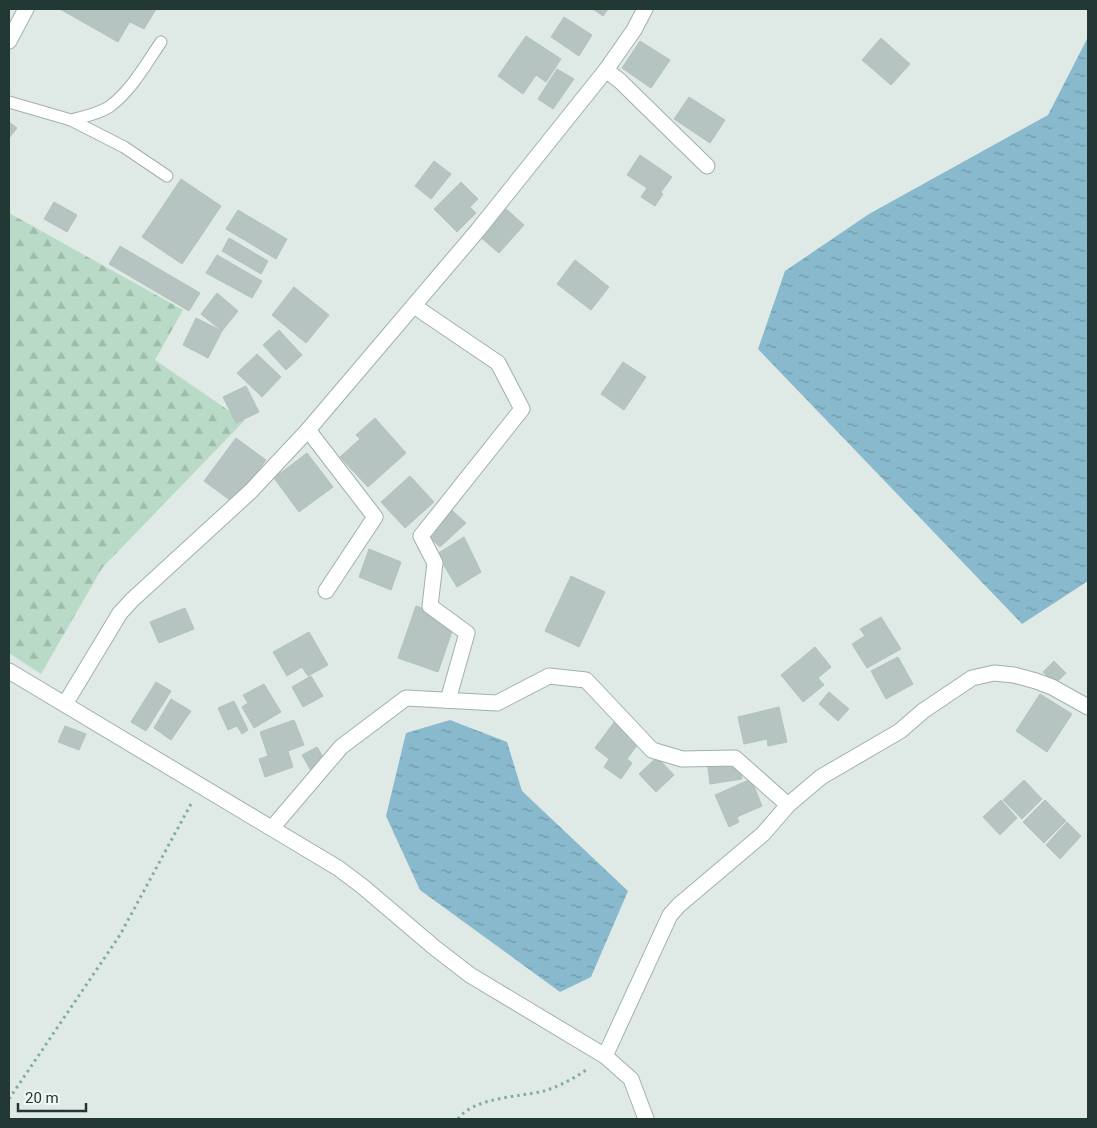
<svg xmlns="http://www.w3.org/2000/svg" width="1097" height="1128" viewBox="0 0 1097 1128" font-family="Roboto,sans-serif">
<defs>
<pattern id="forest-firs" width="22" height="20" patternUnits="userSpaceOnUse" patternTransform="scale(1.25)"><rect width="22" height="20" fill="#b9dac6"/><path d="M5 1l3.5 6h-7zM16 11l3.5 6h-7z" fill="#9fbcab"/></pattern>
<pattern id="water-ripples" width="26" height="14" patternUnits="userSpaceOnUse" patternTransform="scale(1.25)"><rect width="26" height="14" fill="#89b9cc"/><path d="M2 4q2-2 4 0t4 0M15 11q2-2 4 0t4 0" fill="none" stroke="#7097a6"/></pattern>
</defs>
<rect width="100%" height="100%" fill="#dfe9e6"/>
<path fill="url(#forest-firs)" d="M9,213L183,310L155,360L244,421L102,568L41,674L9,653Z"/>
<g fill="url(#water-ripples)">
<path d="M1088,37V581L1022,624L758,349L785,271L869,214L1048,115Z"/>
<path d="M450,720L507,742L522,791L628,891L591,977L560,992L420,890L386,816L406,733Z"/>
</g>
<g fill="#b5c4c0" stroke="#b2c2be">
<path d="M60,9H137L118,42Z"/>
<path d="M137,9H156L144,29L130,22Z"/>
<path d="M593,9H608L603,16Z"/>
<path d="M564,17L592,35L579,56L551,37Z"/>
<path d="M526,36L561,59L546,82L536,75L523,94L498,76Z"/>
<path d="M881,38L910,64L891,85L862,60Z"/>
<path d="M640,41L670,60L651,88L622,68Z"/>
<path d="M557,69L574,79L553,109L538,99Z"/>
<path d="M689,97L725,120L710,143L674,119Z"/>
<path d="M9,122L17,128L9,138Z"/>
<path d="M640,155L672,177L661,192L663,194L655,206L641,197L647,188L627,175Z"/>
<path d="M434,161L451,174L431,199L415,186Z"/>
<path d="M181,179L221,206L211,221L171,194Z"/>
<path d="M461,182L478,199L470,207L476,213L457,232L434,209Z"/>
<path d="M171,194L211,221L197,242L157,215Z"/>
<path d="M54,202L77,215L67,232L44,219Z"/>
<path d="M504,207L524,225L499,253L479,236Z"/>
<path d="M238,210L287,239L276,259L226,229Z"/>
<path d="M157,215L197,242L182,264L142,237Z"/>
<path d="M229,238L268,261L261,274L222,251Z"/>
<path d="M120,246L200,293L189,311L109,264Z"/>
<path d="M217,255L262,281L252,298L206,273Z"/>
<path d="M575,260L609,287L591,310L557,284Z"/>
<path d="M294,287L329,315L306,343L272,315Z"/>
<path d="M217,293L238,311L222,331L201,314Z"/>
<path d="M196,318L222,331L208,358L183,345Z"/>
<path d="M279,330L302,355L286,370L263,345Z"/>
<path d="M257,354L281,377L262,397L237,373Z"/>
<path d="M623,362L646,377L624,410L601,394Z"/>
<path d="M246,386L259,412L236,423L223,397Z"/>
<path d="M375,418L406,453L368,487L340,457L360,439L356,435Z"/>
<path d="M236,438L266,460L234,503L204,481Z"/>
<path d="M307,453L333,487L299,512L274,478Z"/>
<path d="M410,476L434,502L405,528L381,502Z"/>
<path d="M444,503L466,523L440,547L426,534Z"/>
<path d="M464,537L481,572L457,587L437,554Z"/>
<path d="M369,549L401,562L391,590L359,577Z"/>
<path d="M571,576L605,592L579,647L545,631Z"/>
<path d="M416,606L456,620L438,672L398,658Z"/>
<path d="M185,608L194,629L159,643L150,622Z"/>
<path d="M881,617L901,649L867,668L852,644L865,636L860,629Z"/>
<path d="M309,632L328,665L308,676L302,667L287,676L273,652Z"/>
<path d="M815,647L831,667L818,678L824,685L803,702L781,675Z"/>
<path d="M898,657L913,684L886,699L871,671Z"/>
<path d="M1054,661L1066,673L1055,684L1043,672Z"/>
<path d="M311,676L323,696L303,707L292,687Z"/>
<path d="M156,682L171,691L146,731L131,722Z"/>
<path d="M264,684L281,712L254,728L242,707L248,703L243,695Z"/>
<path d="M829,692L849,709L838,721L819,704Z"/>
<path d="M1040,694L1072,714L1047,752L1016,731Z"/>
<path d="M171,699L191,711L171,740L154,728Z"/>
<path d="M234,701L248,730L242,734L237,726L228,730L218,708Z"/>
<path d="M779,707L787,742L768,746L767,739L744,744L738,717Z"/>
<path d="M618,717L644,736L627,759L632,763L621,779L604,767L609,759L595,748Z"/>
<path d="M294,720L304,745L288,751L293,767L265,777L259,759L268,756L260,732Z"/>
<path d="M65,726L86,734L79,750L58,742Z"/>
<path d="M317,747L329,767L314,776L302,755Z"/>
<path d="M738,756L742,779L710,784L707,761Z"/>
<path d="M657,757L674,775L656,792L639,774Z"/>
<path d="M751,779L762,806L737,817L739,822L729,827L715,795Z"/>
<path d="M1024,780L1042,799L1022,819L1003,800Z"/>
<path d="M1001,800L1017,818L1000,835L983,817Z"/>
<path d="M1045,800L1066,821L1044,843L1023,822Z"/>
<path d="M1067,822L1081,836L1060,859L1046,845Z"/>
</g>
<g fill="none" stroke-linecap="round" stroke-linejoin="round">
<g stroke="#a2b0ad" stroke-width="13">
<g id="lane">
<path d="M9,102L71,120L124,147L167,176"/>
<path d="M71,120C83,117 98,114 109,107C131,91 146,64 161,42"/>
</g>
</g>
<g stroke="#a2b0ad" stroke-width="17">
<g id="street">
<path d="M645,9L634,30L606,70L620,81L707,166"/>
<path d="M414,306L498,363L522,409L421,536L435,563L430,606L467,633L448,700"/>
<path d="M308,430L375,517L326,591"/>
<path d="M9,671L338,868L362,886L435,948L470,975L605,1056L631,1079L646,1119"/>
<path d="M65,704L120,613L132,600L251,491L308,430L478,230L606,70"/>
<path d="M272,828L341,747L406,698L497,703L549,676L586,680L652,750L682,759L735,758L788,805"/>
<path d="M605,1056L670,915L679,905L763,834L788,805L821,777L900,731L923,711L972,678L994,673L1014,675L1036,681L1052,687L1088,707"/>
</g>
</g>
<g stroke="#9fb4b0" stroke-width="17">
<path id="secondary" d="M9,41L26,9"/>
</g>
<g stroke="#81aba4" stroke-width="3" stroke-dasharray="2.5 4" stroke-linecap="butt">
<path d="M9,1099L120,935L192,802"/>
<path d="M458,1119C474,1097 520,1097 544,1091C560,1086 575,1078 589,1068"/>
</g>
<use href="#lane" stroke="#fff" stroke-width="11"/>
<use href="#street" stroke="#fff" stroke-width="15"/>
<use href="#secondary" stroke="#fff" stroke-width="15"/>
</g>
<rect width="1097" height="1128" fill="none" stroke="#213835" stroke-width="20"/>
<path d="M18 1103v8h68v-8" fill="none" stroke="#213835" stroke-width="2.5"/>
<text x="25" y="1103" font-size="15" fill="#213835" stroke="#eff6f4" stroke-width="4" paint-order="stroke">20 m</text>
</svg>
